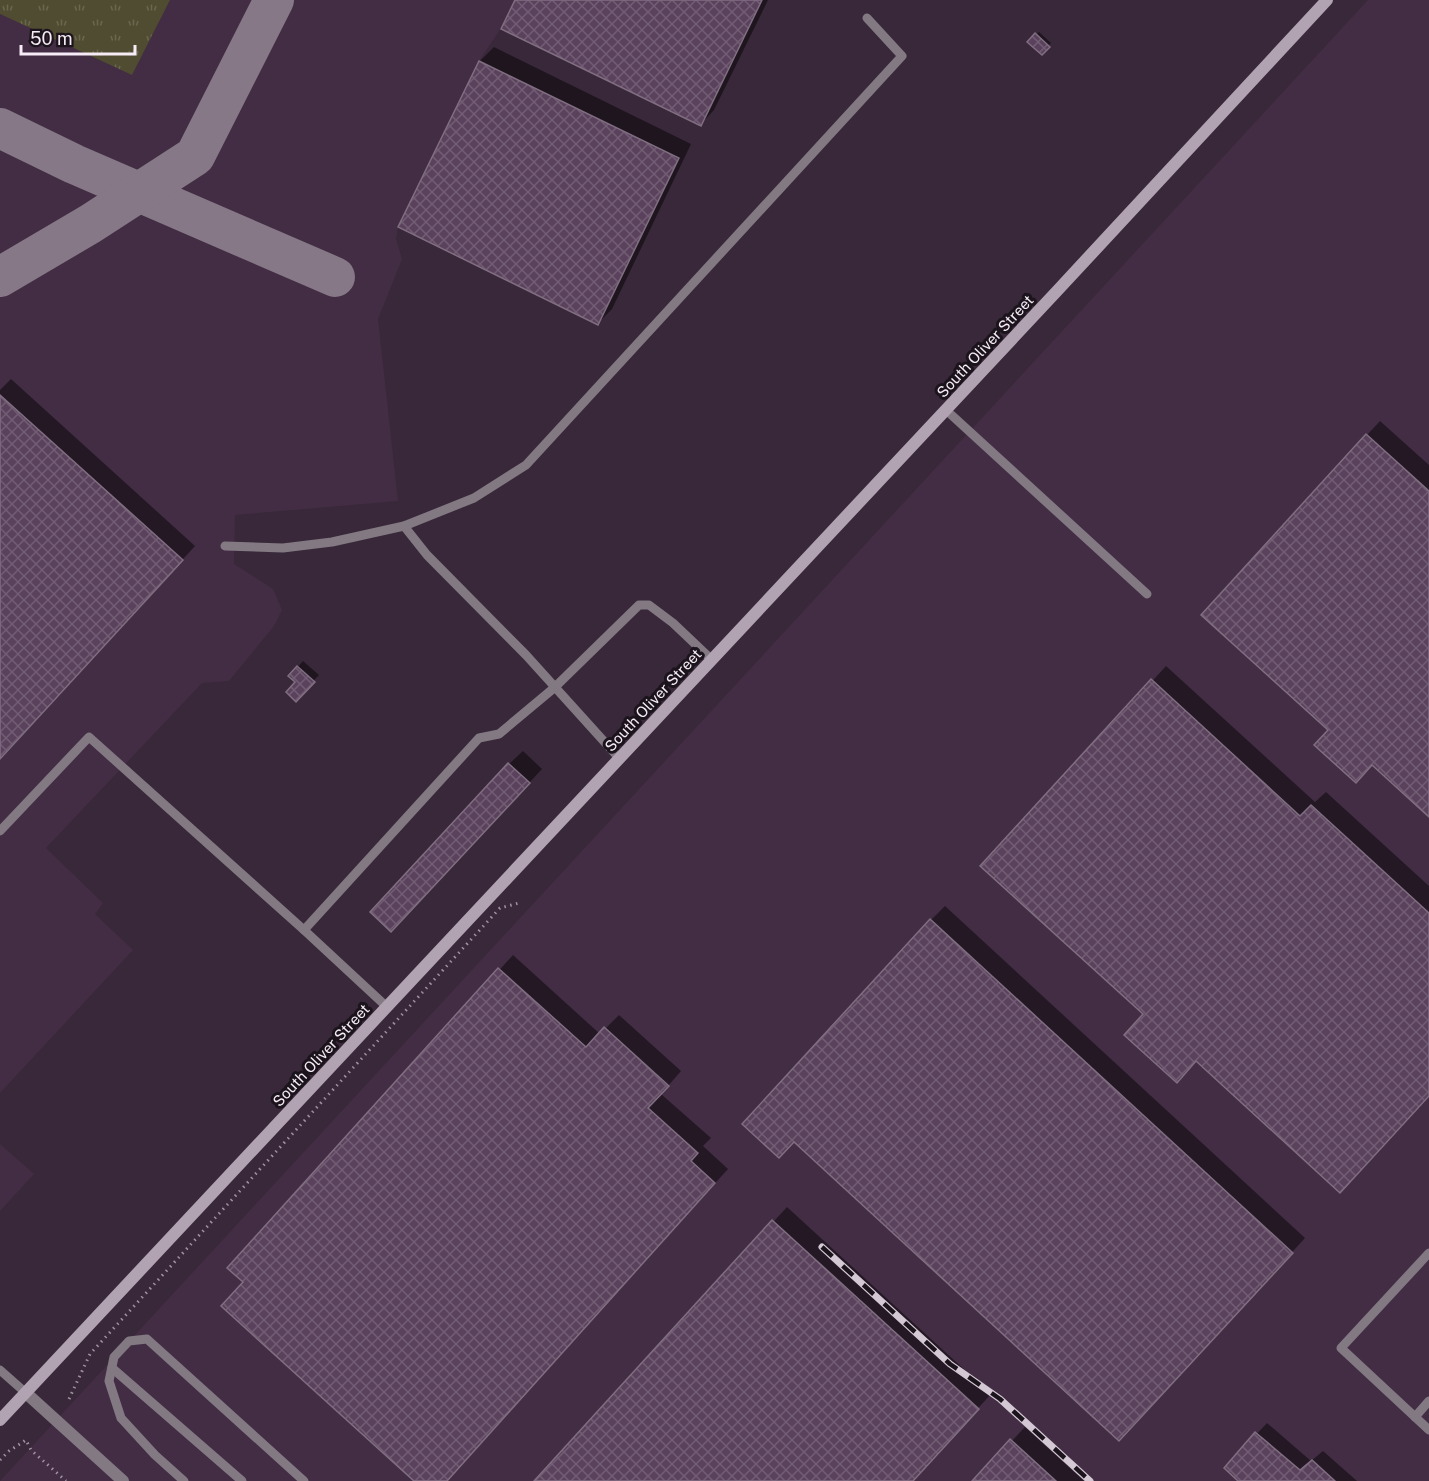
<svg xmlns="http://www.w3.org/2000/svg" width="1429" height="1481" viewBox="0 0 1429 1481" font-family="'Public Sans',sans-serif">
<defs>
<pattern id="grass-tufts" width="24" height="20" patternUnits="userSpaceOnUse" patternTransform="scale(1.5)"><rect width="24" height="20" fill="#504c31"/><path d="M3 7l-1-3M5 7V3M7 7l1-3M15 17l-1-3M17 17v-4M19 17l1-3" fill="none" stroke="#6a664f"/></pattern>
<pattern id="building-cross-hatch" width="8" height="8" patternUnits="userSpaceOnUse" patternTransform="scale(1.5)"><rect width="8" height="8" fill="#5a425c"/><path d="M0 0l8 8M0 8l8-8" fill="none" stroke="#725d74"/></pattern>
</defs>
<rect width="100%" height="100%" fill="#392839"/>
<g fill="#432d44">
<path d="M170,0H515L503,25L479,61L398,227L396,239L402,259L378,319L398,501L235,515L234,564L273,589L282,610L274,626L229,681L202,683L46,848L103,903L95,914L133,950L0,1093V14L132,75Z"/>
<path d="M1368,0H1429V1481H0Z"/>
<path d="M0,1144L34,1174L0,1211Z"/>
</g>
<path fill="url(#grass-tufts)" d="M0,0H170L132,75L0,14Z"/>
<g fill="#0007">
<path d="M516,0H768L714,110L701,124Z"/>
<path d="M1039,32L1051,43L1042,53L1029,42Z"/>
<path d="M494,47L691,144L612,309L598,323L400,227L480,61Z"/>
<path d="M11,379L195,546L0,759V390Z"/>
<path d="M1380,421L1429,465V815L1373,764L1356,781L1330,730L1367,435Z"/>
<path d="M303,661L319,675L296,699L297,682L290,676Z"/>
<path d="M1166,666L1315,802L1326,792L1429,886V1095L1145,1014L983,866Z"/>
<path d="M523,751L542,769L405,916L509,764Z"/>
<path d="M945,906L1305,1238L1133,1426L931,920Z"/>
<path d="M513,955L600,1034L619,1015L681,1071L661,1094L711,1138L703,1146L728,1169L446,1481H417L245,1282L229,1268Z"/>
<path d="M787,1207L991,1394L912,1481H536Z"/>
<path d="M1267,1423L1311,1461L1323,1451L1357,1481H1241L1226,1467Z"/>
<path d="M1025,1427L1084,1481H974Z"/>
</g>
<g fill="none" stroke-linecap="round" stroke-linejoin="round">
<g stroke="#867886" stroke-width="40">
<path d="M0,128L74,164L335,277"/>
<path d="M0,277L90,224L195,156L274,0"/>
</g>
</g>
<g fill="url(#building-cross-hatch)" stroke="#816e82" stroke-width="1.5">
<path d="M515,0H762L701,126L501,29Z"/>
<path d="M1035,33L1050,47L1042,55L1027,42Z"/>
<path d="M479,61L679,158L598,325L398,227Z"/>
<path d="M0,395L183,560L0,759Z"/>
<path d="M1366,434L1429,491V817L1372,765L1356,783L1314,745L1328,730L1201,615Z"/>
<path d="M297,666L315,682L296,702L286,692L295,682L288,676Z"/>
<path d="M1151,679L1300,816L1311,805L1429,913V1096L1340,1193L1196,1061L1177,1083L1124,1035L1143,1014L980,866Z"/>
<path d="M508,763L530,783L391,932L370,912Z"/>
<path d="M930,919L1293,1253L1119,1441L794,1142L779,1158L742,1124Z"/>
<path d="M498,968L586,1047L604,1027L669,1086L648,1108L698,1153L691,1161L715,1183L447,1481H414L221,1306L243,1282L227,1268Z"/>
<path d="M772,1220L979,1409L913,1481H534Z"/>
<path d="M1255,1432L1300,1470L1312,1460L1335,1481H1238L1224,1468Z"/>
<path d="M1010,1439L1056,1481H972Z"/>
</g>
<g fill="none" stroke-linecap="round" stroke-linejoin="round">
<g stroke="#a092a0" stroke-width="3" stroke-dasharray="1.5 4.5" stroke-linecap="butt">
<path d="M69,1399L90,1354L500,908L519,903"/>
<path d="M0,1460L9,1451L26,1440L31,1450L66,1481"/>
</g>
<g stroke="#827983" stroke-width="9">
<path d="M946,410L1147,594"/>
<path d="M404,526L427,555L526,655L619,758"/>
<path d="M225,546L283,548L332,542L404,526L474,498L526,465L902,56L867,18"/>
<path d="M0,831L89,737L304,930L387,1007"/>
<path d="M304,930L479,738L499,734L554,688L639,605H649L673,623L712,660"/>
<path d="M1429,1253L1341,1348L1429,1430"/>
<path d="M112,1368L242,1481"/>
<path d="M0,1370L26,1393"/>
<path d="M1415,1417L1429,1401"/>
<path d="M184,1481L155,1455L121,1418L109,1381L114,1357L129,1341L147,1339L304,1481"/>
</g>
<path stroke="#827983" stroke-width="12" d="M26,1393L123,1481"/>
<path stroke="#b2a3b2" stroke-width="12" d="M0,1420L1057,291L1327,0"/>
<g stroke="#d4c8d4" stroke-width="7">
<path id="rail" d="M822,1247L950,1364L1000,1399L1090,1481"/>
</g>
<use href="#rail" stroke="#1b141c" stroke-width="4.5" stroke-dasharray="14" stroke-linecap="butt"/>
</g>
<g text-anchor="middle" dominant-baseline="central" stroke-width="6" stroke-linejoin="round" paint-order="stroke">
<g font-size="15" fill="#f6ebf6" stroke="#1b141c">
<text transform="translate(985 346) rotate(-47)">South Oliver Street</text>
<text transform="translate(653 700) rotate(-47)">South Oliver Street</text>
<text transform="translate(321 1055) rotate(-47)">South Oliver Street</text>
</g>
</g>
<path d="M21 45v9h114v-9" fill="none" stroke="#f6ebf6" stroke-width="3"/>
<text x="30" y="45" font-size="18" fill="#f6ebf6" stroke="#1b141c" stroke-width="4.5" paint-order="stroke">50 m</text>
</svg>
